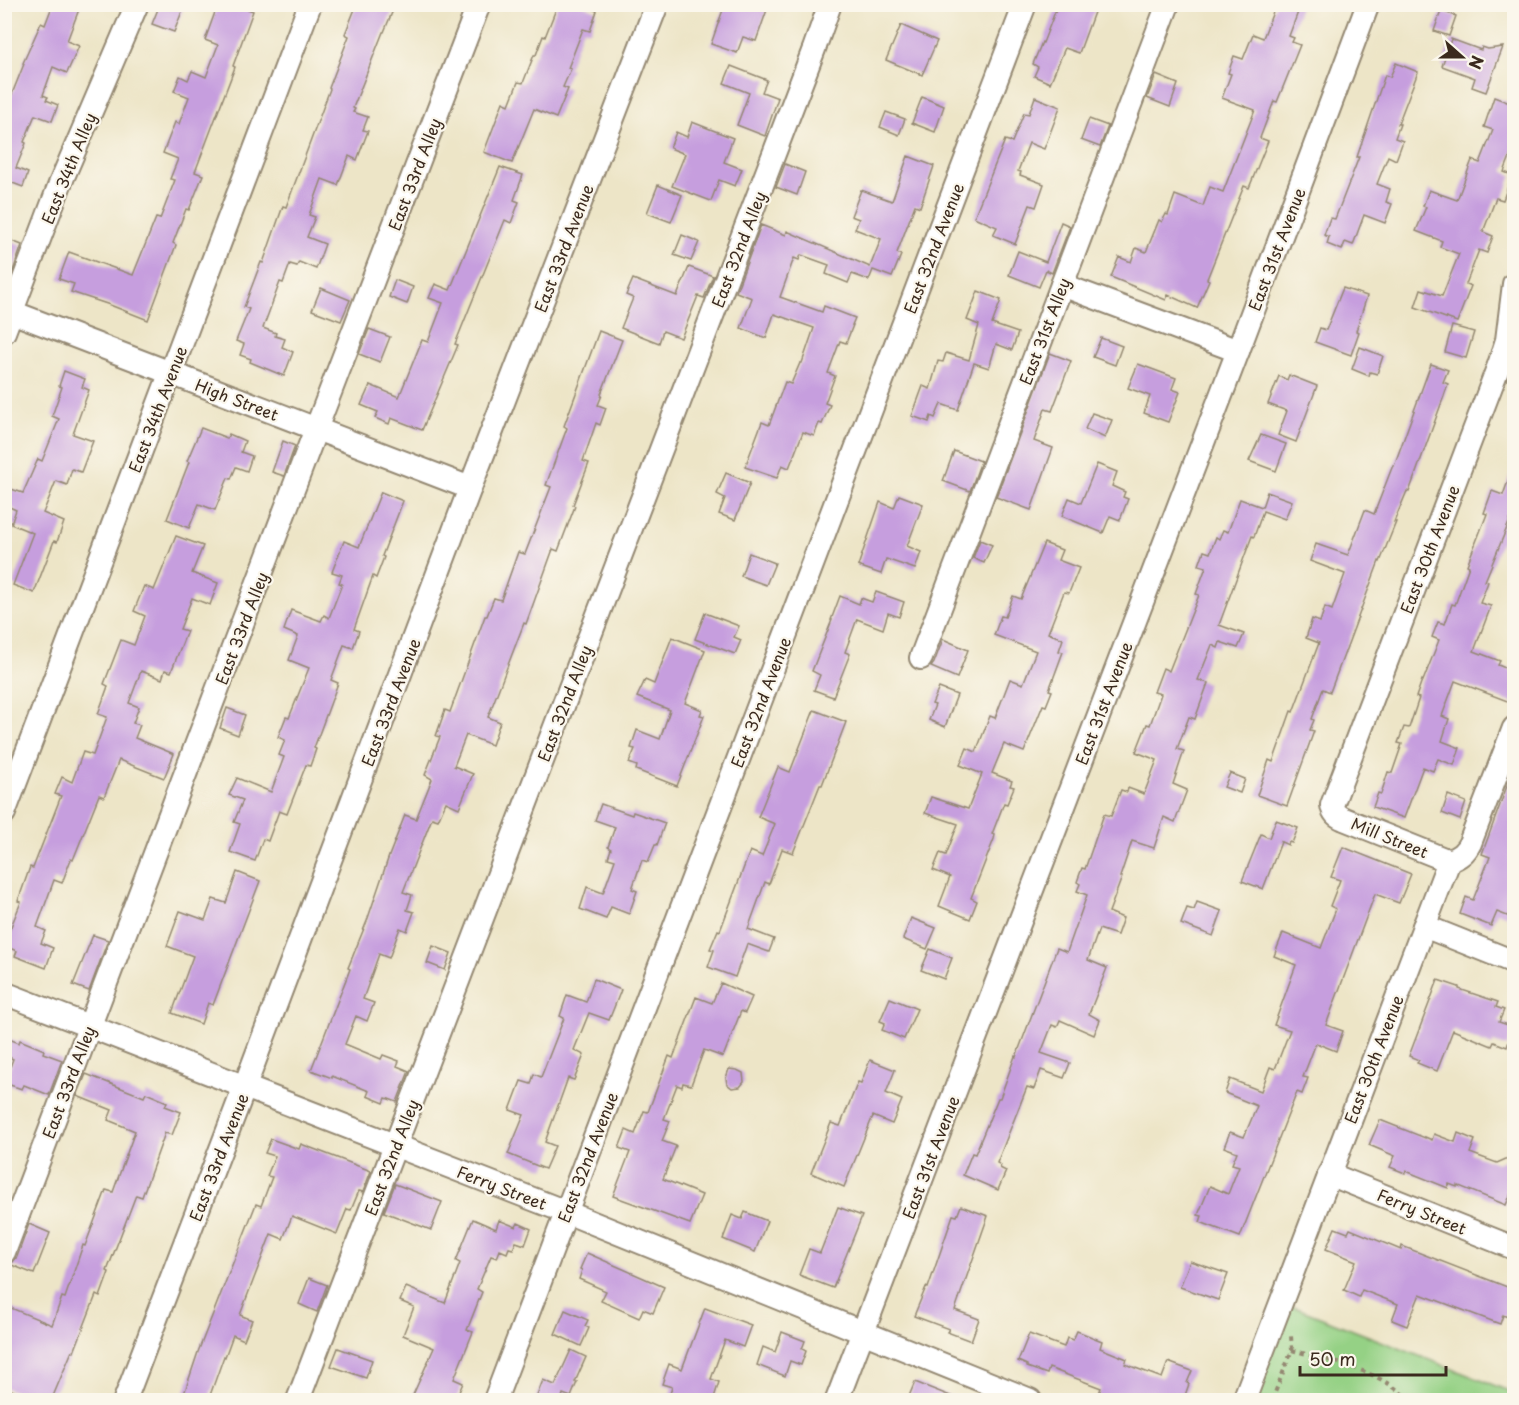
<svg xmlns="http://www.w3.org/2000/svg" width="1519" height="1405" viewBox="0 0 1519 1405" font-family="'Playpen Sans',sans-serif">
<rect width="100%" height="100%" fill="#fbf7ec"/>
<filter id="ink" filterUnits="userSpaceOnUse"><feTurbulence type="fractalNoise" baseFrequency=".0167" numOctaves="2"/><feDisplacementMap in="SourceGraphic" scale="12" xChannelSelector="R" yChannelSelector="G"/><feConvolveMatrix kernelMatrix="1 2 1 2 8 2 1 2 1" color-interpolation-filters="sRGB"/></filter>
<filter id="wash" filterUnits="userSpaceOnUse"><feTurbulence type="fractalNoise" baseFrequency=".008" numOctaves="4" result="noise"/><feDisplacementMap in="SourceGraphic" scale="24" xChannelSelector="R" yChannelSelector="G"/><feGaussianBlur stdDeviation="1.35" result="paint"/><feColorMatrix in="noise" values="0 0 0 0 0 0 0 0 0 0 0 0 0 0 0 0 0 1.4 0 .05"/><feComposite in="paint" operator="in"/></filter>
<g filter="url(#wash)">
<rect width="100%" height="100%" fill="#ede5c7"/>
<path fill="#95d185" stroke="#687e52" stroke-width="1.5" d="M1289,1305L1514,1393V1400H1253Z"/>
<g id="blocks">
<g fill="#c69ede">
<path d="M53,4H81L67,41L79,46L67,73L53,67L43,95L48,97L46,100L58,105L52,121L35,115L24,142L26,143L16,168L28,173L23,187L10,182L6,194H4V114L24,64L23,63L41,23L45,25Z"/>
<path d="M160,4H170L183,9L174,32L152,24Z"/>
<path d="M218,4H234L253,11L233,66L235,67L195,172L203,175L189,210L186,209L173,243L176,245L148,320L110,305L71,292L74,284L59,279L69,252L133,275L156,218L160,219L175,180L170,179L178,159L163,153L175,122L179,124L189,97L174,91L180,76L188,80L192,71L206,77L218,45L205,40Z"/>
<path d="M357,4H381L393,10L384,32H383L353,108L355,109L353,112L368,117L363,130L368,131L357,160L349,156L338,185L322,179L309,215L315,217L307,237L325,244L316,269L299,262L297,266L290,264L283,283L280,282L263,328L276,333L275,336L285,339L282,347L293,352L284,376L250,362L251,359L240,355L244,344L236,341L249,309L244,307L261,262L263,263L283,206L286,207L330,89L329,88L349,36L345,34Z"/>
<path d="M558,4H580L597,11L590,31L583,29L568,68L571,69L563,87L568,89L556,118L534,109L512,163L484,152L503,102L509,105L518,82L523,83L534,55H536L543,36L545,37Z"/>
<path d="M725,4H769L756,41L743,37L737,53L711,44Z"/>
<path d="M1058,4H1097L1079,53L1065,48L1050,83L1034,76L1038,67L1033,64L1042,42L1043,43Z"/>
<path d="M1276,4H1301L1289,36L1294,38L1292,42L1300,45L1277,102L1274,101L1260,138L1268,141L1249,188L1244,186L1207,279L1209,280L1197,308L1168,295L1166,300L1111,277L1119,257L1131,262L1136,248L1146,252L1159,220L1162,222L1166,214L1168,215L1175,195L1203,206L1210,187L1223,192L1255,110L1222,98L1231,74L1228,73L1234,56L1243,59L1253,34L1263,38Z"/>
<path d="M1441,11L1456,16L1449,36L1434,31Z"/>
<path d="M901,25L937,41L922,75L886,60Z"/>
<path d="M1451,39L1481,50L1482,47L1488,49L1503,47L1486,92L1472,87L1475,78L1442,66Z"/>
<path d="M1396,63L1418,72L1398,124H1400L1395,138L1403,141L1396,160L1388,156L1377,184L1390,189L1386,202L1392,204L1385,223L1364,215L1353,245L1345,242L1342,250L1327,244L1329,237L1324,235L1330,218L1335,219L1359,157H1357L1385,75L1390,77Z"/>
<path d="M731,66L767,80L762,92L778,98L765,136L737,125L749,93L724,83Z"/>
<path d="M1156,75L1178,84L1170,107L1147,98Z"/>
<path d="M922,97L944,106L935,132L912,123Z"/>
<path d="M1035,97L1060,107L1044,149L1029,143L1018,171L1021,172L1020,175L1044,184L1036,207L1030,205L1015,244L993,235L997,227L974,217L1005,140L1012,142L1024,113L1029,114Z"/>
<path d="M1494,97L1515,105V144L1504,172L1512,175L1503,200L1496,198L1483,232L1493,236L1487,253L1479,250L1466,284L1471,286L1457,322L1415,307L1421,289L1442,296L1459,254L1440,247L1442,241L1416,231L1426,207L1423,206L1429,190L1457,200L1472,160L1480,163L1493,130L1484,127Z"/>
<path d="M886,112L905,119L899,135L880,127Z"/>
<path d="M1089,119L1108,126L1100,147L1081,140Z"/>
<path d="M692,122L733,138L724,162L742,169L735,186L719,180L711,201L672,186L685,154L670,148L676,132L687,137Z"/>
<path d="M908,156L934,166L920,207L915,205L897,253L901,255L892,277L873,270L869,280L852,274L848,283L826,274L829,265L801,255L799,260L794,258L780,297L822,312L824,306L855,318L852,325H853L846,343L840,341L828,373L835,376L825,403L830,405L822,424L819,423L814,436L803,432L789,468L782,465L777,478L745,467L762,422L769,425L785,382L791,384L800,363H802L814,328L774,314L766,338L741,328L752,298L736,292L761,225L786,235L787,231L870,267L881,239L855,229L859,219L851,216L861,190L892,201Z"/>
<path d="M785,164L805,172L797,195L776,187Z"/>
<path d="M500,167L523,175L514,200L519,202L511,223L505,220L455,344L458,345L422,430L391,418L389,424L375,418L378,412L361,405L370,385L399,397L422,340L428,342L443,303L429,298L435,284L450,290Z"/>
<path d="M658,185L682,195L671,222L647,213Z"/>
<path d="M1061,222L1070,226L1052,273L1046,270L1039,287L1009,275L1018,251L1046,262Z"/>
<path d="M682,235L699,242L691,261L674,255Z"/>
<path d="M4,238L22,245L13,271L4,268Z"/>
<path d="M689,267L713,276L704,298L698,296L681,338L663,331L659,343L621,328L633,298L626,295L633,279L677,296Z"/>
<path d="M395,280L413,287L407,304L389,297Z"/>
<path d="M321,288L350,300L341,321L312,310Z"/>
<path d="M1343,288L1367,296L1356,331L1359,332L1351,355L1315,342L1320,328L1326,330Z"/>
<path d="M978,291L1001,300L992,324L1018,333L1012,350L996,344L989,368L974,363L958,410L941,404L935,418L931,416L929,422L912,416L923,386L930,389L938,361L943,362L946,353L969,360L979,325L967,320Z"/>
<path d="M1452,326L1474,332L1466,358L1445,352Z"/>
<path d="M369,329L390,337L380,362L359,354Z"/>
<path d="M599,331L622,340L601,394L602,395L598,405L606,408L600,425L596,423L583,461L589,463L573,505L575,506L558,551L553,549L526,624L524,623L488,717L500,722L492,745L466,735L454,766L473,774L459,808L446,802L438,820L432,818L403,892L412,895L407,910L414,912L407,931L400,928L389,958L379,954L363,999L374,1003L367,1021L356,1016L345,1044L381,1059L383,1055L399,1061L397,1066L409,1071L397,1102L386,1098L384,1103L367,1096L369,1091L332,1076V1078L311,1070L350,969L348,968L367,921L389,856L405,815L416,819L432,779L425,775L440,737L436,736L445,710L450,712L485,616H487L494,598L501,600L518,552L525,554L551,487L546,485L567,428L564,426Z"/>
<path d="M1101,338L1122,346L1115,365L1093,357Z"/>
<path d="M1360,347L1383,356L1377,374L1370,372L1369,376L1352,369Z"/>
<path d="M1050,353L1071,361L1052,411L1045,409L1034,441L1053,448L1031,510L996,497Z"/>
<path d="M1138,364L1176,378L1172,389L1180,392L1168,422L1144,413L1150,396L1128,388Z"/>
<path d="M1431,364L1448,370L1443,382L1448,384L1444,396L1409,492L1407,491L1394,522H1396L1380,562L1379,561L1330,692L1323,689L1312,719L1314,720L1310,730L1314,731L1287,806L1257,795L1269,760L1273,762L1291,711L1293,712L1319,643L1306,638L1312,619L1320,622L1325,607L1332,610L1345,574L1310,561L1316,544L1348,555L1365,510L1374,514L1393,465L1394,466Z"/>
<path d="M64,371L85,379L82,387L89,390L73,434L93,441L81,472L72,469L67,485L56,481L43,513L64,522L57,542L54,541L34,593L13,585L33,533L11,524L16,510L5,505L11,489L23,493L38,459L42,461L59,419L52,416L62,387L59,386Z"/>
<path d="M1289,375L1317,386L1296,442L1278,435L1287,411L1268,404L1279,376L1287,380Z"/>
<path d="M1092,413L1112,420L1105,438L1085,429Z"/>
<path d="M201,428L227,438L229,434L245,441L241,452L252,456L247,471L236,467L231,479L228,478L215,510L199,504L189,528L167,519L189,462L187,461Z"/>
<path d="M1261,435L1286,444L1276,471L1249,461Z"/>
<path d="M283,441L295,446L284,476L272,472Z"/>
<path d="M954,451L981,461L970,491L943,481Z"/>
<path d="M1097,464L1117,472L1112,486L1125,492L1123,497L1128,499L1120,520L1110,516L1103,533L1062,516L1069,498L1081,503Z"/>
<path d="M1513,467L1515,468V508L1485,581L1488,582L1480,603L1491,606L1474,651L1500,661L1498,665L1515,672V704L1455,681L1442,716L1449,719L1442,741L1460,748L1454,765L1438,759L1433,771L1423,767L1404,818L1373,807L1378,793L1381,794L1388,772L1392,773L1402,744L1398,743L1404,727L1409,728L1419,698L1416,697L1422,680L1423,681L1439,640L1432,637L1438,622L1445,624L1452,604L1455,605L1469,566L1467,565L1487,514L1484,513L1492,491L1503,495Z"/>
<path d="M726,473L750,483L735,520L719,514L725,498L717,494Z"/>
<path d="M381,492L403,501L382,556L384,557L376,578L373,576L354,629L359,631L353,648L344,645L331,680L338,683L314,748L316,749L310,766L306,765L287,814L279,811L268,841L263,839L255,861L230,852L240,824L234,822L243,800L229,795L237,778L271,792L284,757L279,755L285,740L278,737L286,717L289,718L309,668L289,660L298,636L284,630L291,610L321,621L324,615L329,618L342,584L339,583L342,575L332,572L344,541L359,547Z"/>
<path d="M1267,492L1292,501L1285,519L1263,511L1254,537L1252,536L1219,625L1244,634L1238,648L1220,642L1218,648L1212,645L1198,680L1208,683L1195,719L1189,717L1177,749L1184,751L1173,784L1187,790L1175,822L1164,817L1154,848L1132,841L1120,877H1122L1109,912L1123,918L1117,935L1099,929L1088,960L1107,968L1089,1014L1100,1020L1094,1035L1060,1020L1057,1027L1052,1025L1041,1053L1070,1063L1064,1078L1041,1070L1034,1089L1027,1087L997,1163L1001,1165L1000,1168L1006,1171L998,1190L963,1175L972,1153L975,1154L998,1098H1000L1015,1056L1016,1057L1057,948L1067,952L1087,895L1077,891L1080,884L1077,882L1082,868L1085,869L1104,814L1111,816L1121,790L1127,792L1128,788L1144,794L1157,760L1136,752L1147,724L1150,725L1161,694L1154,692L1163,668L1169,671L1199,595L1196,594L1206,567L1199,565L1204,551L1210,553L1216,537L1219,539L1223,530L1228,532L1240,499L1262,507Z"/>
<path d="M899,495L923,504L907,546L921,552L915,569L886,559L881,574L858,566L880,502L894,508Z"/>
<path d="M176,536L203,546L192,573L218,583L210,605L192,598L180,629L187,631L171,672L165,670L162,679L141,671L129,703L139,707L133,723L140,725L135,738L174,754L164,778L119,760L104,797L99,795L73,860L71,859L62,883L54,880L37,927L46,931L41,943L53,948L46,968L15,956L17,951L4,946V944L21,902L18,901L30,867L33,868L61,796L55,794L62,777L72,782L83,752L93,755L107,717L98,714L108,686L104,684L121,640L134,645L145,616L134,611L144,586L154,590Z"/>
<path d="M980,540L992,545L984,563L973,558Z"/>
<path d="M1044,543L1062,550L1058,560L1079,568L1069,593L1064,592L1048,633L1063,639L1059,651L1063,652L1049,690L1052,691L1046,706L1043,705L1024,752L1004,744L992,773L1012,781L1010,786L1014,787L1007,804L1004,803L992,834L995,835L994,839L971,898L977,901L970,919L939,906L950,877L933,870L940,853L946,855L958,824L925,813L931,797L968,809L982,774L960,765L967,748L976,752L990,716L995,718L1010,679L1023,684L1036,651L994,635L1001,616L1005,617L1013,596L1021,599Z"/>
<path d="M749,553L775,563L766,585L741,576Z"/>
<path d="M876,592L904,602L899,617L888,613L883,629L857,619L845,652L850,654L833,697L814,690L820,675L812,671L832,620H831L840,596L859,604L861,598L872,602Z"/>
<path d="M705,613L739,626L734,637L741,640L735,654L695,639Z"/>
<path d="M672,637L705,650L685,703L702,710L700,715L704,716L677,786L636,770L637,766L629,763L635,749L631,748L637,730L660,739L670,710L637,697L645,680L654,684Z"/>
<path d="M943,639L968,650L957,678L931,667L934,663Z"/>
<path d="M939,688L957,695L945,727L929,720L935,705L932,704Z"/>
<path d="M227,708L245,715L238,735L220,728Z"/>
<path d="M814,710L846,722L822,785H820L793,853L782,849L769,884L765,882L748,929L774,939L769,952L747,944L735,977L708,967L714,950L710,949L718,930L720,931L750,851L762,856L775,824L758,817L778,767L790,772Z"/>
<path d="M1515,764V919L1497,912L1491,926L1460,914L1466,897L1473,900L1490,857L1482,854Z"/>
<path d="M1230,773L1245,779L1240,793L1224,787Z"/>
<path d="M1448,795L1466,802L1460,820L1442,813Z"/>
<path d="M601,804L632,815L633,812L665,823L657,845H655L648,862L642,860L632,889L637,891L629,914L611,907L606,919L580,909L587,887L603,893L615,860L608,858L611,849L608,847L615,827L595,820Z"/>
<path d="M1276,820L1298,828L1292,843L1289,842L1288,845L1279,841L1281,842L1263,889L1242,881L1261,834L1269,838Z"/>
<path d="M1343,847L1411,874L1399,903L1375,894L1326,1025L1343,1031L1336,1051L1316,1043L1303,1077L1308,1078L1302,1094L1297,1092L1240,1237L1200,1222L1202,1216L1198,1215L1210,1186L1228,1194L1239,1166L1232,1164L1237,1152L1224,1147L1230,1132L1244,1137L1257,1106L1225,1093L1230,1079L1261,1091L1270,1067L1275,1069L1290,1030L1274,1025L1296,965L1274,956L1283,933L1321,948L1336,909L1330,906L1340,880L1331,877Z"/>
<path d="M237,872L260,881L213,1005L208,1003L201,1024L172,1013L193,956L167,946L180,911L205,920L213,899L226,903Z"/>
<path d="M1197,902L1222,911L1213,936L1181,924L1187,908L1194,910Z"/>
<path d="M911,918L936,928L927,949L903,939Z"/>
<path d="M93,935L108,940L89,991L73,985Z"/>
<path d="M433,946L451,953L445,970L427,963Z"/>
<path d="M930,949L952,958L944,979L921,970Z"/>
<path d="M594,979L621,990L609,1020L589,1013L574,1050L584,1055L574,1080L568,1078L545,1142L555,1146L545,1169L508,1154L524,1115L510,1110L521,1081L531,1084L534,1074L541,1077L564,1018L560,1016L567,995L586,1002Z"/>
<path d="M1438,980L1459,987V989L1498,1002L1496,1007L1504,1010L1499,1022L1514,1027L1507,1047L1494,1042L1492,1046L1453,1030L1437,1071L1417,1063L1419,1060L1409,1056Z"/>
<path d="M721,983L752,997L745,1013L741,1011L723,1057L704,1050L691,1085L683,1083L682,1087L677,1085L664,1119L670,1121L662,1141L676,1146L663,1179L702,1195L690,1224L613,1196L630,1152L619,1148L626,1130L635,1134L644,1111L648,1112L669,1056L673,1058L696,997L712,1003Z"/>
<path d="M890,998L917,1009L904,1039L882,1030L885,1023L880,1021Z"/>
<path d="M4,1037L19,1043L20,1040L44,1050L43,1053L62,1060L49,1095L24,1085L22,1089L4,1083L13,1059L4,1055Z"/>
<path d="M870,1060L895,1070L886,1093L902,1100L892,1124L873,1116L844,1187L811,1173L831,1123L840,1126L858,1082L861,1083Z"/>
<path d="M729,1069L737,1070L743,1073L744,1082L740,1087L732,1088L727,1084L726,1078Z"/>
<path d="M86,1074L144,1097L146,1093L167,1102L165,1106L181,1112L172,1135L165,1133L142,1197L136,1195L107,1271L109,1272L100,1297L96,1295L74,1352L72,1351L51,1401H37L4,1387V1305L52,1325L62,1297L65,1298L83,1245L85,1246L106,1190L113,1192L135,1131L108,1120L112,1110L77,1096Z"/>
<path d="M1380,1120L1425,1138V1137L1432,1140L1434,1134L1455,1142L1458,1133L1475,1140L1470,1153L1497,1163L1515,1155V1184L1506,1205L1457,1185V1187L1449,1184L1448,1188L1406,1171L1405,1173L1390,1167L1395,1156L1369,1145Z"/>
<path d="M271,1139L299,1149L301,1144L371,1171L363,1192L359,1191L351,1210L347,1209L337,1234L292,1216L283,1239L271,1234L240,1315L252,1320L244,1340L233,1335L225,1357L224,1356L208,1401H193L183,1397L198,1352L256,1204L261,1206L272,1177L267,1176L275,1156L265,1153Z"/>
<path d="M395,1184L442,1202L431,1230L384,1212Z"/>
<path d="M961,1206L988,1216L955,1310L979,1319L971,1341L947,1332L949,1329L914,1316L926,1287L928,1288L953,1215L957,1216Z"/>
<path d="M838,1207L862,1216L833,1288L799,1275L809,1249L820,1253Z"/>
<path d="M745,1212L767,1221L755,1252L723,1239L732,1215L742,1219Z"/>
<path d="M473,1219L496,1229L499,1220L516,1227L518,1223L531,1229L525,1245L516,1242L513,1249L509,1248L507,1253L500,1250L497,1258L491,1256L477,1289L482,1292L467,1330L473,1332L454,1379L463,1383L455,1401H425L413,1395L434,1348L403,1335L414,1307L400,1301L406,1287L445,1303L460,1263L456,1261Z"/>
<path d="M29,1224L50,1233L34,1274L9,1264L13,1262L17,1257Z"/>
<path d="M1335,1228L1348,1233L1350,1229L1401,1250L1402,1246L1515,1290V1320L1503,1315L1500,1324L1420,1294L1407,1326L1392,1320L1398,1304L1362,1290L1359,1297L1344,1290L1356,1261L1326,1249Z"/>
<path d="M587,1253L664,1287L653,1313L643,1309L639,1318L601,1301L606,1291L579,1279L582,1270L580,1269Z"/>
<path d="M1190,1261L1228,1274L1218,1300L1180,1287Z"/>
<path d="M309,1278L327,1285L317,1312L299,1304Z"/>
<path d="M705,1308L751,1325L743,1347L725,1340L711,1379L719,1382L713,1401H668L672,1387L662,1384L669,1364L682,1369Z"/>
<path d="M565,1310L588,1320L585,1326L589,1328L581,1346L555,1334Z"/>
<path d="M1077,1331L1102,1341L1100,1348L1127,1359L1125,1364L1162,1378L1168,1362L1192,1371L1187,1383L1189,1384L1183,1401H1096L1101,1388L1049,1368L1047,1374L1027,1367V1365L1018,1361L1029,1334L1064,1347L1067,1338L1073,1340Z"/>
<path d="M782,1332L805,1341L802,1349L806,1351L801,1365L790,1361L785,1376L757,1365L763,1347L775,1352Z"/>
<path d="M338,1348L372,1360L366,1378L331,1366Z"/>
<path d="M571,1350L586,1357L575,1382H577L571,1397L563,1394L561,1401H535L543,1380L555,1385Z"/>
<path d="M915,1382L958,1399V1401H907Z"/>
</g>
</g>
</g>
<g filter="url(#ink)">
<use href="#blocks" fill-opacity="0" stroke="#948872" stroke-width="1.5"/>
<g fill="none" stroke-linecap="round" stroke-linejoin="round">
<g stroke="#948872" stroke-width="26">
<g id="minor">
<path d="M1062,285L1238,351"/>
<path d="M4,309L470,488"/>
<path d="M4,332L60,184L137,4"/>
<path d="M921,658L1168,4"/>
<path d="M4,813L310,4"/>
<path d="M1449,861L1344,819C1337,816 1333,813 1332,805L1499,365L1507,340L1514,284"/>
<path d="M1424,926L1514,962"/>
<path d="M4,993L566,1212L1030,1400"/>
<path d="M1329,1174L1514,1248"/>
<path d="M4,1252L316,429L479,4"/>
<path d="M125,1400L245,1086L470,488L657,4"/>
<path d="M298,1400L814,49L830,4"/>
<path d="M495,1400L1025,4"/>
<path d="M837,1400L1238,351L1368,4"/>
<path d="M1244,1400L1449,861C1459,857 1465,853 1470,843L1514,728"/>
</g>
</g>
<g stroke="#948872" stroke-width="4" stroke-dasharray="4.5 4.5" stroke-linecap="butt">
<path d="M1292,1350C1329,1361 1382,1370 1408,1400"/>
<path d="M1272,1400L1292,1350L1291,1336"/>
</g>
<use href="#minor" stroke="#fff" stroke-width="22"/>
</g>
</g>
<g text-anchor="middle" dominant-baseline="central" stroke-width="4.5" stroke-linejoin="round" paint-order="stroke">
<g font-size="16" fill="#3b2a1e" stroke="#fbf7ec">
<text transform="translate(68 168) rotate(-68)">East 34th Alley</text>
<text transform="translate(414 174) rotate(-69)">East 33rd Alley</text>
<text transform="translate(563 248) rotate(-69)">East 33rd Avenue</text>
<text transform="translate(933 248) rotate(-69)">East 32nd Avenue</text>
<text transform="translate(738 249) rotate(-69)">East 32nd Alley</text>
<text transform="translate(1276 249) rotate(-69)">East 31st Avenue</text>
<text transform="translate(1044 331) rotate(-69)">East 31st Alley</text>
<text transform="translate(237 399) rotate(21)">High Street</text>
<text transform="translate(157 409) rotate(-69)">East 34th Avenue</text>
<text transform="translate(1429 549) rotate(-69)">East 30th Avenue</text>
<text transform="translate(241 628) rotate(-69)">East 33rd Alley</text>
<text transform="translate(390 702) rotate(-69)">East 33rd Avenue</text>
<text transform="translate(760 702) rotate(-69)">East 32nd Avenue</text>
<text transform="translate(564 703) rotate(-69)">East 32nd Alley</text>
<text transform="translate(1103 703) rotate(-69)">East 31st Avenue</text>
<text transform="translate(1390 837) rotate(22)">Mill Street</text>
<text transform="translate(1373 1059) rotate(-69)">East 30th Avenue</text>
<text transform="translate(68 1082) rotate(-69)">East 33rd Alley</text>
<text transform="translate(218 1157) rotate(-69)">East 33rd Avenue</text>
<text transform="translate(391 1157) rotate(-69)">East 32nd Alley</text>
<text transform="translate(587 1157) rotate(-69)">East 32nd Avenue</text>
<text transform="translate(930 1157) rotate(-69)">East 31st Avenue</text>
<text transform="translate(502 1187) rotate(21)">Ferry Street</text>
<text transform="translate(1422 1211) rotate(22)">Ferry Street</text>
</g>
</g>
<rect width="1519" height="1405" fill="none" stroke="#fbf7ec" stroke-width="24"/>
<g transform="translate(1462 57) rotate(111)" stroke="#fbf7ec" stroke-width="4.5" paint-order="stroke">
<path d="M0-4.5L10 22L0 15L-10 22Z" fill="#3b2a1e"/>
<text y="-9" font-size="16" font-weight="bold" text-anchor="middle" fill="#3b2a1e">N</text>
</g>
<path d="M1300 1366v9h146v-9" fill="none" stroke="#3b2a1e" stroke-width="3"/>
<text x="1309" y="1366" font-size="18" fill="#3b2a1e" stroke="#fbf7ec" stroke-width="4.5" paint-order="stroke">50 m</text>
</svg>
